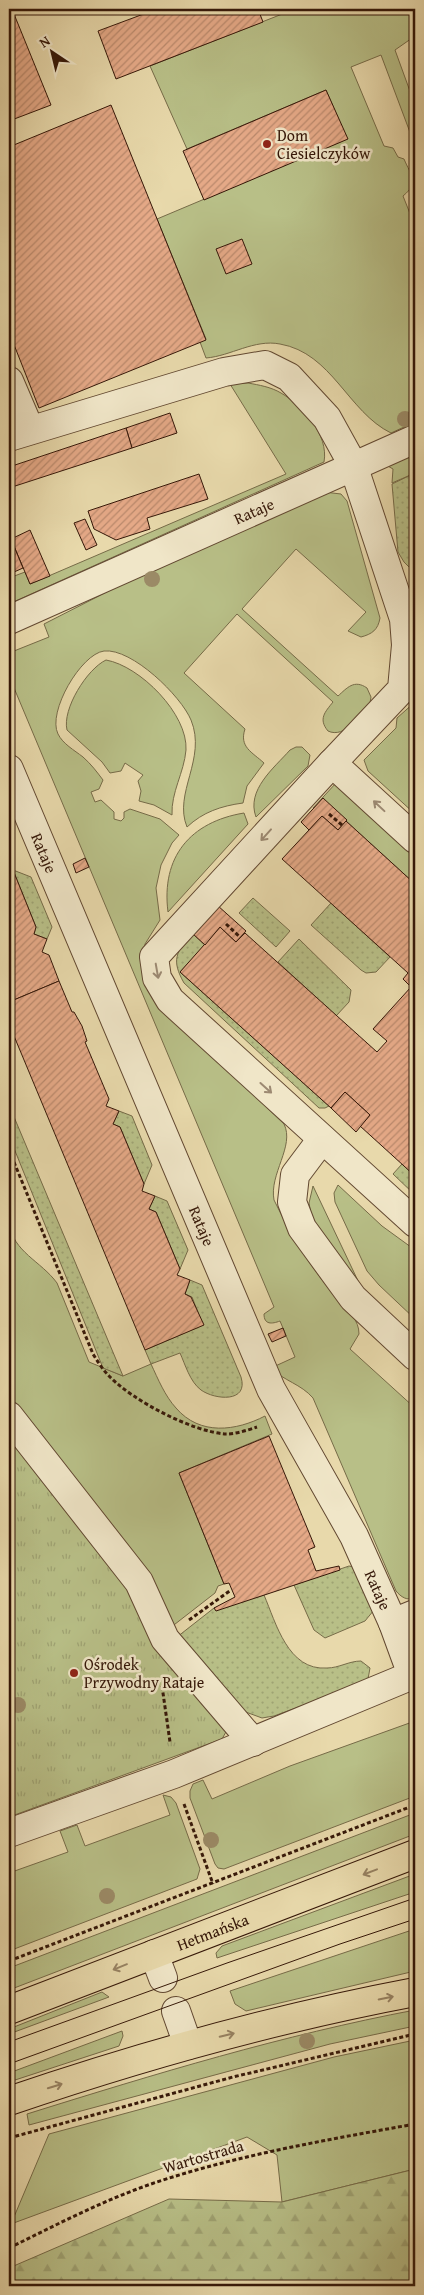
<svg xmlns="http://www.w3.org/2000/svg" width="424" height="2295" viewBox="0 0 424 2295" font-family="'Gentium Book Plus',serif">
<defs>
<pattern id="forest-firs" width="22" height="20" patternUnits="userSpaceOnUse" patternTransform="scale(1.25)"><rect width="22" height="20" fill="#b8bf87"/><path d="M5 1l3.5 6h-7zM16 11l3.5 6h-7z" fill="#9fa373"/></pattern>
<pattern id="park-tufts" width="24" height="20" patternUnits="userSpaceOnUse" patternTransform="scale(1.25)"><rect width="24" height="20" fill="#b8bf87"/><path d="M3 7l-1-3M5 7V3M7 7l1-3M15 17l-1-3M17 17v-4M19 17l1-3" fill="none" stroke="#9fa373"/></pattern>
<pattern id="garden-dots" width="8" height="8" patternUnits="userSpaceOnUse" patternTransform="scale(1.25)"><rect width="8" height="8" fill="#b8bf87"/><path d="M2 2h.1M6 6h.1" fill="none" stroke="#9fa373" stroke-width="1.8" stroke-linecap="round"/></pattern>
<pattern id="building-hatch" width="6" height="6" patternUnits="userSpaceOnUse" patternTransform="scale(1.25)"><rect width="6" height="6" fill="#e5a987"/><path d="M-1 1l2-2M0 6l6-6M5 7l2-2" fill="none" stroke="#ba896c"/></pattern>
</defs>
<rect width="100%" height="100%" fill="#e8d9ab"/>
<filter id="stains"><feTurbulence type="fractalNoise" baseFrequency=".004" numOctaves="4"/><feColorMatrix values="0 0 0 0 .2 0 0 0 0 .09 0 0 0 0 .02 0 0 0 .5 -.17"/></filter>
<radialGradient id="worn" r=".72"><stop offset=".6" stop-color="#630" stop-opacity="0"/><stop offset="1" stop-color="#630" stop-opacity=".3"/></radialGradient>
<g fill="#b8bf87" stroke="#766b48">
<path d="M295,9H415V36L395,50L415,105V138L411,135L381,55L351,67L384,146L393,148L398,157L404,159C411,176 420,182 403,196L415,226V422L391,433C348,412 332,353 280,344C254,339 231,356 206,358L200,342L206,339L157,219L347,139L326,90L187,149L150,66Z"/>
<path d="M248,383C259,385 271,387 281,393C303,406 329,435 324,462L9,604V578L25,572L30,584L286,474L230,384Z"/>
<path d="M415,449V473L392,483L393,469L386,465Z"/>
<path d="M324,492L341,494L347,501L380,618C378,630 372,634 361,637L348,631L366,612L296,549L242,609L338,696C347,688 354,679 367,688L371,697L370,703C364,715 344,739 328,731C318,719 325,712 333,702L237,614L184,673L245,729C239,747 252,752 264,763L247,786L243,803C221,806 203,812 187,827C173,793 207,759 191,720C181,696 132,648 104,651C81,654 47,712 58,734C63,744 74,750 83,757C91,764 97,772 103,780L99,789L91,792L95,802L101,800L114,812V819L121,821L124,818V812L130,809L160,819L179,835L172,843L161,865L156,888L160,920L145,944L143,958L170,1015L284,1124C295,1146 269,1174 274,1200C292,1237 313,1271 340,1302C349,1312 359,1320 359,1334L350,1349L415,1408V1598C407,1601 401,1597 396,1591L313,1398C301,1384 284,1381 271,1368L295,1357L280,1321C272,1324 264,1325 264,1314L274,1307L9,676V653L49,637L44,624L140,575Z"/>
<path d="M106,660C140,666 188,714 186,750C184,773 171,792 172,815L154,805L139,801L141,791L138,781L143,775L125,763L121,771L110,773L102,762L67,730C62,709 87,669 106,660Z"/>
<path d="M415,702V814L368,771L364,760L396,728L397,718Z"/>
<path d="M296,747H302L310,755L308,766L256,817C246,790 274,768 290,750Z"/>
<path d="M336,783L415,849V884L346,821L338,830L313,808Z"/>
<path d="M244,813L248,824L168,912C161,857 190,822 244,813Z"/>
<path d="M338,1185L382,1226L415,1250V1319L379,1285L367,1271L335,1202L334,1193Z"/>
<path d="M313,1186L360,1285L312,1219L309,1203Z"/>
<path d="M9,1223C13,1252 41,1261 57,1283L89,1362L123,1376L151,1364C158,1379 165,1396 176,1408C200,1436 236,1431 265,1416L272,1434L179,1473L224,1584L218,1586L215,1593L170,1628L143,1574L9,1402Z"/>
<path d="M415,1721V1796L224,1869L218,1868L215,1864L190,1798V1791L193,1784L203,1780L212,1799L290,1766Z"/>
<path d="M163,1795L171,1797L176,1803L200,1869L197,1879L9,1951V1873L68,1852L60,1831L77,1825L85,1846L170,1815Z"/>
<path d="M415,1813V1834L9,1990V1968Z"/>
<path d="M415,1874V1892L217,1958L216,1953L222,1946Z"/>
<path d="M415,1929V1971L246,2011L235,2004L230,1991Z"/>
<path d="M102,1992L109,1997L9,2034V2029Z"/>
<path d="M415,2010V2026L330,2044L29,2125L27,2114C155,2074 283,2035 415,2010Z"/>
<path d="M122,2031L123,2036L119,2046L9,2082V2073Z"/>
<path d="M415,2040V2169L282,2202L277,2155L247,2137L11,2224L49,2134L334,2057Z"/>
</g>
<path fill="url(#forest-firs)" stroke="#766b48" d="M415,2169V2286H9V2268L169,2199L282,2202Z"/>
<path fill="url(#park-tufts)" stroke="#766b48" d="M9,1428L127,1585L227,1730L222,1739L9,1817Z"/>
<g fill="url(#garden-dots)" stroke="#766b48">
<path d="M415,473V573L404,562L398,552L392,484Z"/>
<path d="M13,870L31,877L52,927L47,939L34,934L36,927Z"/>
<path d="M253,898L290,931L276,947L239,913Z"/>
<path d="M331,903L390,957L376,972L366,973L361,970L311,925Z"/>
<path d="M192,933L205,945L180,972L329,1106L325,1108H319L184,983C171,960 176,952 192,933Z"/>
<path d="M299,939L351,990L349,1002L336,1016L278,962Z"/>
<path d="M9,1105L123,1376L103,1368L9,1136Z"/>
<path d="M119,1111L132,1116L152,1165L144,1184L120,1127L113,1124Z"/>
<path d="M402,1164L415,1176V1195L393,1174Z"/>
<path d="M155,1196L167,1201L188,1250L180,1269L156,1212L149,1209Z"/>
<path d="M190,1280L202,1285L241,1377C249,1403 215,1400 201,1390C190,1382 185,1364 180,1353L151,1364L145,1350L203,1325L192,1297L185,1294Z"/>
<path d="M349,1566L358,1568L374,1610L365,1621L325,1638L314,1630L294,1585Z"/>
<path d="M264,1595C276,1623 288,1671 327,1668C339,1668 349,1661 361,1661L370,1668L368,1679L364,1683L274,1716L262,1718L243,1711L177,1637L214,1608Z"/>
</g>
<g fill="url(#building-hatch)" stroke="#351708">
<path d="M157,9H258L263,22L116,79L98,31Z"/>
<path d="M14,14L51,105L9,121V16Z"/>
<path d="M326,90L348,139L204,200L183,151Z"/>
<path d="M111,105L206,340L39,408L9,332V147Z"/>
<path d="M242,239L252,264L226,274L216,249Z"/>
<path d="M170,413L177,433L132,448L126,428Z"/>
<path d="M126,428L132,448L9,488V467Z"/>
<path d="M199,474L208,499L147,518L150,529L116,540L94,529L88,511Z"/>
<path d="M85,519L97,545L86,550L74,523Z"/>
<path d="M30,530L50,576L30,584L11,539Z"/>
<path d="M11,539L23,568L14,572L9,557V540Z"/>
<path d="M9,557L14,572L9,574Z"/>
<path d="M323,798L347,820L338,830L322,816L309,830L301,822Z"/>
<path d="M322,816L338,830L346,821L415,884V1176L360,1126L370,1115L345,1092L331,1108L180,972L220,927L236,942L245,933L377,1052L387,1041L373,1029L411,987L403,979L408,973L282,859Z"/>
<path d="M85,858L89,867L76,873L73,864Z"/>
<path d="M9,868L13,870L36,927L34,934L47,939L42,952L49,955L59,981L9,1002Z"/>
<path d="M217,905L246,931L236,942L220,927L205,945L192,933Z"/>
<path d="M59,981L72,1012H74L82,1026L87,1041L85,1042L109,1099L106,1106L119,1111L113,1124L120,1127L144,1184L142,1191L155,1196L149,1209L156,1212L180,1269L177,1275L190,1280L185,1294L191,1297L204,1325L145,1350L9,1024V1002Z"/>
<path d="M345,1092L370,1115L356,1132L331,1108Z"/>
<path d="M283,1328L286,1336L272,1342L268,1334Z"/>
<path d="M269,1436L315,1547L308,1550L316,1571L339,1566L340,1570L216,1611L214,1608L235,1597L229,1583L224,1584L179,1473Z"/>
</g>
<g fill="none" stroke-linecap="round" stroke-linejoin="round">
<g stroke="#624831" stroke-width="30">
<g id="minor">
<path d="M9,381L30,430"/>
<path d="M9,437L224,372L265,365L289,377L327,418L353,465L404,619L406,645L402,689L332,763"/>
<path id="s1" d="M9,620L415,439"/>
<path id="s2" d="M9,769L271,1389L354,1536L393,1623L412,1675"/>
<path d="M415,839L332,763L154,957L157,978L170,1000L415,1223"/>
<path d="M322,1139L295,1175L292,1202L302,1228L353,1298L415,1356"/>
<path d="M9,1416L139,1582L165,1639L253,1742"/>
<path d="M393,1623L415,1614"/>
<path d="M9,1833L174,1774L415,1674"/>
<path d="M154,1954L163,1978"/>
<path d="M176,2011L188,2045"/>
</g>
</g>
<g stroke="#351708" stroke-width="30">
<g id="major">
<path id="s3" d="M9,2010L415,1854"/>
<path d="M9,2101C141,2056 277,2018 415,1992"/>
</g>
</g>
<g stroke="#351708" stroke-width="3" stroke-dasharray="4 2.5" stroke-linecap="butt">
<path d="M329,814L342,825"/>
<path d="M226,924L240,937"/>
<path d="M9,1150L93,1354C98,1362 103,1370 109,1376C133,1401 193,1432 226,1434C236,1434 248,1430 257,1427"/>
<path d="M189,1620L231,1590"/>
<path d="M162,1686L170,1742"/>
<path d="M184,1804L213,1884"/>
<path d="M9,1961L415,1805"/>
<path d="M9,2138L233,2077L415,2034"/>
<path d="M9,2248C56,2225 102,2201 151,2184C237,2155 326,2140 415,2124"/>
</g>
<use href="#minor" stroke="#f0e6c8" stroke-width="28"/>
<use href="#major" stroke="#e8d9ab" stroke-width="28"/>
<g stroke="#351708" stroke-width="1">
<path d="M9,2042L227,1963L415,1898"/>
<path d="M9,2064L340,1944L415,1919"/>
</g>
</g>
<g fill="#9b8a66">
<circle cx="405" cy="419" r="8"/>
<circle cx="152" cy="579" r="8"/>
<circle cx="18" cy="1705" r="8"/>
<circle cx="211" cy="1840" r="8"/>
<circle cx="107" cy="1896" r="8"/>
<circle cx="307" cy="2041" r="8"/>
</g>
<defs><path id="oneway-shaft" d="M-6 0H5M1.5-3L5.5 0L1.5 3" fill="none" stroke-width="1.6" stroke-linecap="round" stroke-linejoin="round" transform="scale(1.25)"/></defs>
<g stroke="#9c8972">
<use href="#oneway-shaft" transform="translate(379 806) rotate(-137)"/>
<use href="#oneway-shaft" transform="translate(266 835) rotate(132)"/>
<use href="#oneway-shaft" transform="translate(157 971) rotate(80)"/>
<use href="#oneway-shaft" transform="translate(266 1088) rotate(42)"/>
</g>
<g stroke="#978262">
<use href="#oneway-shaft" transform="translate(370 1872) rotate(159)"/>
<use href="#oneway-shaft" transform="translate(120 1967) rotate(158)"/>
<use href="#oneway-shaft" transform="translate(386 1998) rotate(-11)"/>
<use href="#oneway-shaft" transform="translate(227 2035) rotate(-14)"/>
<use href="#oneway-shaft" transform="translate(55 2086) rotate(-17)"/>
</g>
<g fill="#8f2418" stroke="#f0e6c8" stroke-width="2">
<circle cx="267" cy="144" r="5"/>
<circle cx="74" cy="1673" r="5"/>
</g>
<g text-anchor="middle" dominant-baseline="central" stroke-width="5" stroke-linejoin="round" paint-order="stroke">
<g font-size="16" fill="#351708" stroke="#f0e6c8" text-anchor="start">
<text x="277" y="135">Dom<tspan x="277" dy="18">Ciesielczyków</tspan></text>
<text x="84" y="1664">Ośrodek<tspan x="84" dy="18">Przywodny Rataje</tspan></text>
</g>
<g font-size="16" fill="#351708" stroke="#f0e6c8">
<text stroke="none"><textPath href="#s1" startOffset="268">Rataje</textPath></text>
<text stroke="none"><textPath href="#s2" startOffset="91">Rataje</textPath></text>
<text stroke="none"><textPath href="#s2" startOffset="496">Rataje</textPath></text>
<text stroke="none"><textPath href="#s2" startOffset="901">Rataje</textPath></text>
<text stroke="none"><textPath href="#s3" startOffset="218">Hetmańska</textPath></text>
<text transform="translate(203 2156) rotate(-16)">Wartostrada</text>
</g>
</g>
<rect width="424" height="2295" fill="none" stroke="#e8d9ab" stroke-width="30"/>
<rect x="10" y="10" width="404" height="2275" fill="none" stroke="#351708" stroke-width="2.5"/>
<rect x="15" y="15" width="394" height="2265" fill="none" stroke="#351708"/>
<g transform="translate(52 52) rotate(325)" stroke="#f0e6c8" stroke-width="4" paint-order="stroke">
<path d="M0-4L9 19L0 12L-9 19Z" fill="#351708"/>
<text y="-8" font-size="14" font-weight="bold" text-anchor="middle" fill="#351708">N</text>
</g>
<rect width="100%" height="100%" filter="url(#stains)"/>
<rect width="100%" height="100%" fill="url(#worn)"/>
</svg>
